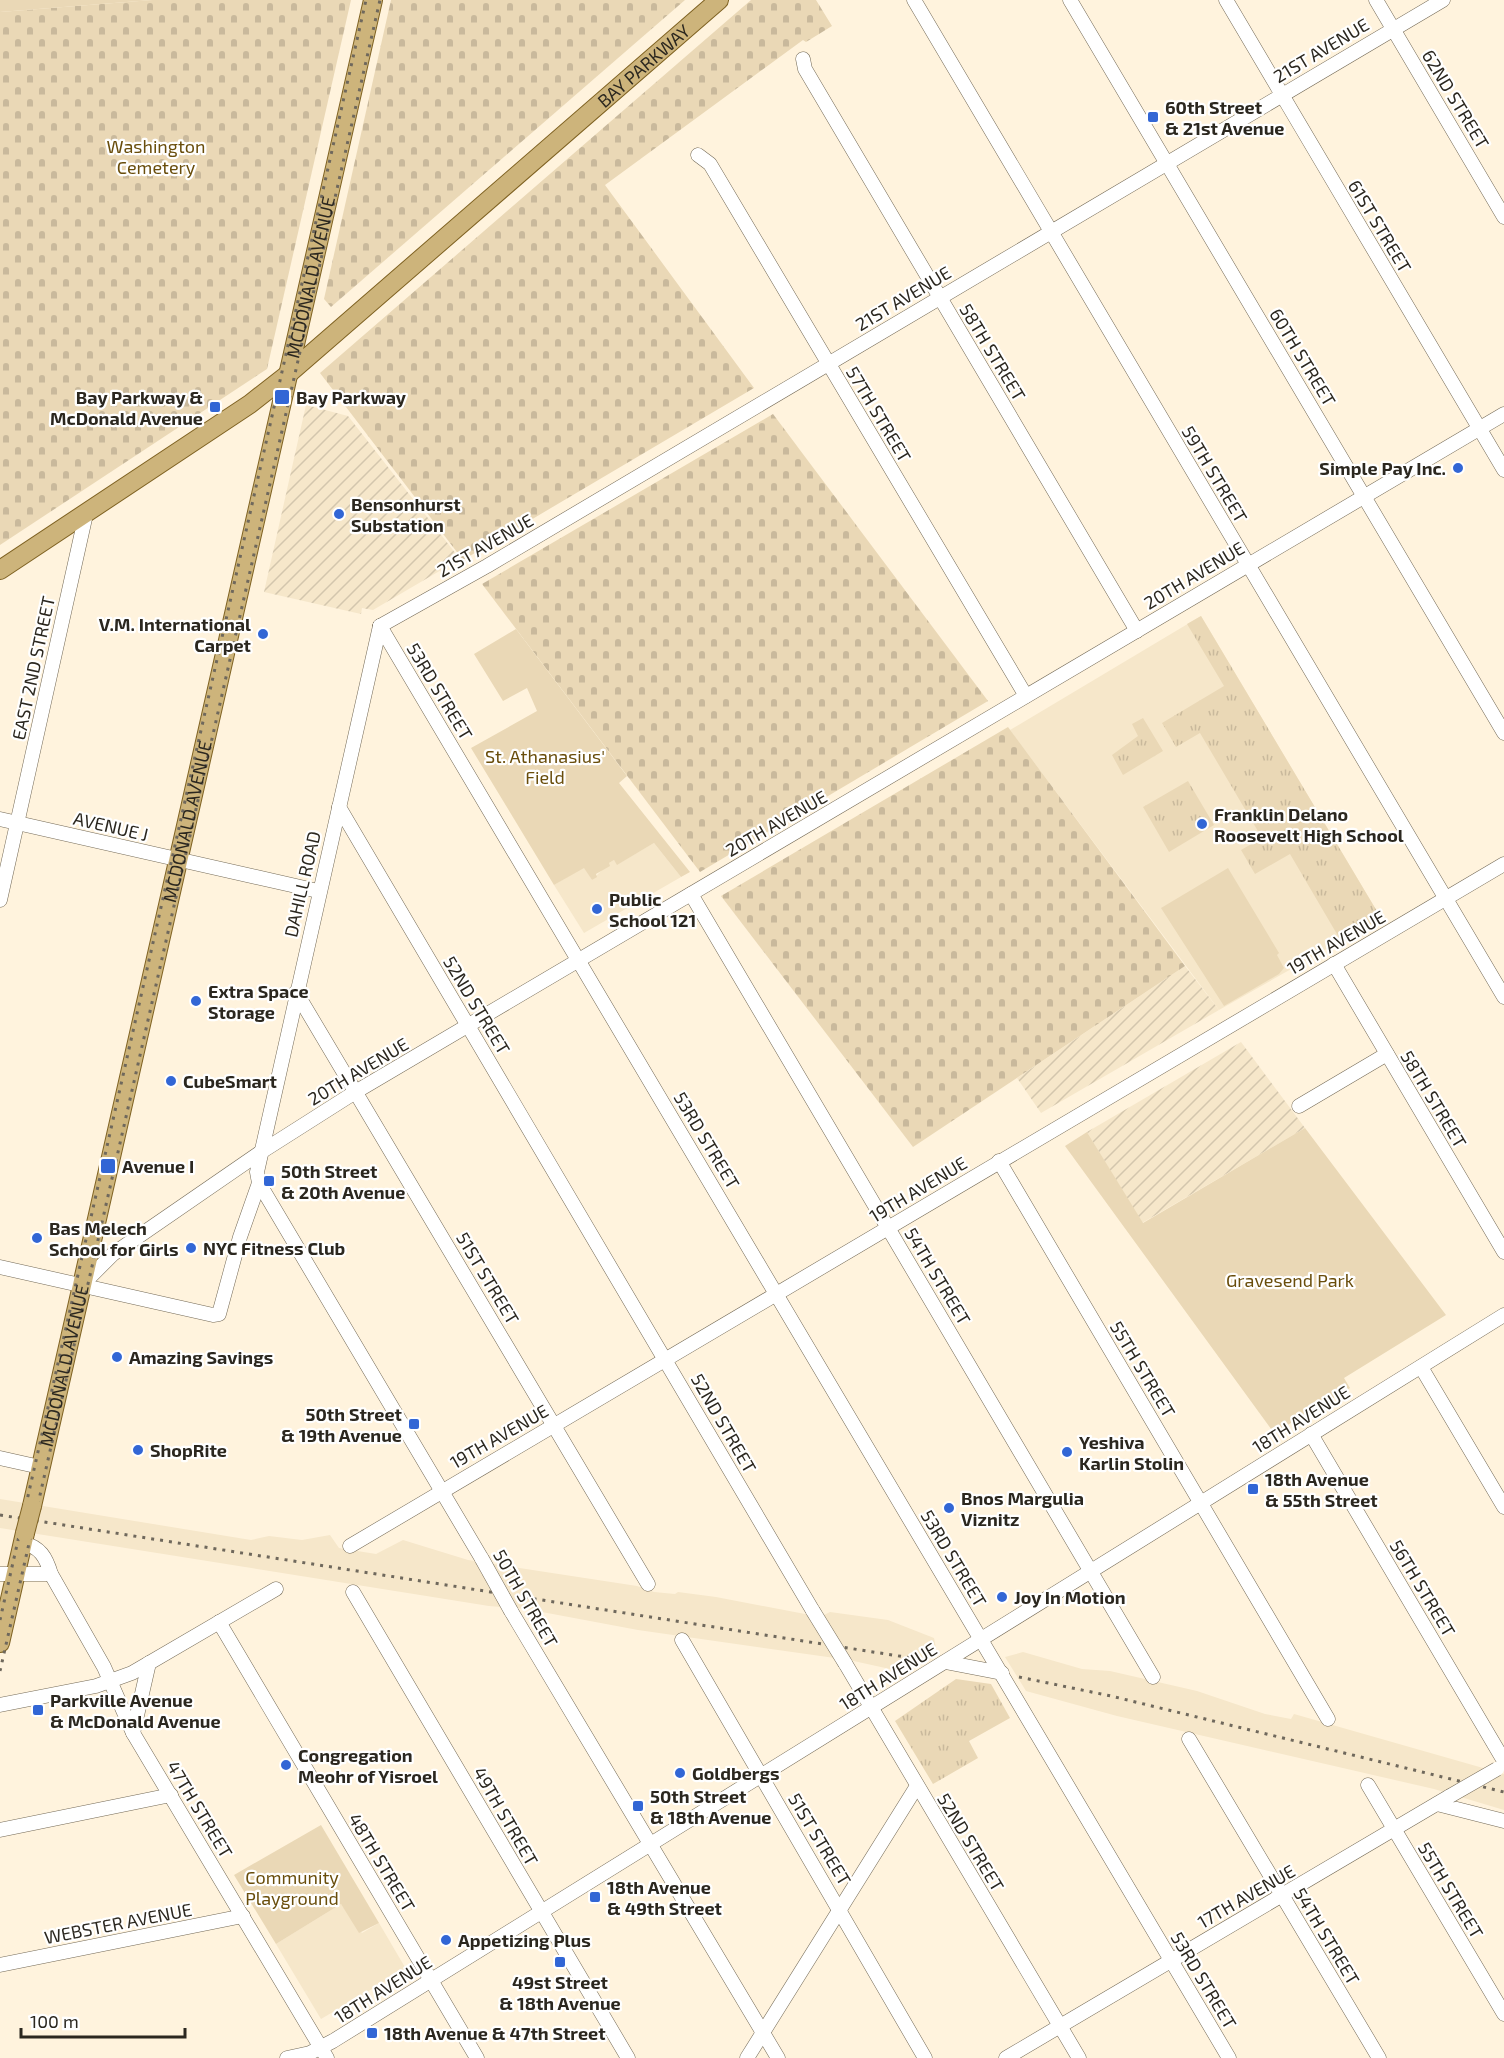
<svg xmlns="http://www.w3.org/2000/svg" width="1504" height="2058" viewBox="0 0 1504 2058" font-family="'Exo 2',sans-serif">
<defs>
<pattern id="industrial-furrows" width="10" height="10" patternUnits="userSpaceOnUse" patternTransform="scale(1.5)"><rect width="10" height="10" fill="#f6e7ca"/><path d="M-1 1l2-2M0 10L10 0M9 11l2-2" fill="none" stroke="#d3c6ad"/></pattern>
<pattern id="grass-tufts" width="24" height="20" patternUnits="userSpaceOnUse" patternTransform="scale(1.5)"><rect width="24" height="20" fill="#ead8b6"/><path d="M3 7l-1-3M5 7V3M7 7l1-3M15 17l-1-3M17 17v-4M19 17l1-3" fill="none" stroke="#c9b99c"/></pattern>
<pattern id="cemetery-stones" width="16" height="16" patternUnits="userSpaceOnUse" patternTransform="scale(1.5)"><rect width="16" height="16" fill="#ead8b6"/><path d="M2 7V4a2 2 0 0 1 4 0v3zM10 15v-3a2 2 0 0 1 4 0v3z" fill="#c9b99c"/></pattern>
</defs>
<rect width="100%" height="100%" fill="#fff3dd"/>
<g fill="#f6e7ca">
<path d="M1201,616L1381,918L1219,1010L1010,730Z"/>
<path d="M654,843L681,877L584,933L554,885L584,867L592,880L609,863L614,860L618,864Z"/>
<path d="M0,1499L251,1540L269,1536L302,1540L330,1535L339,1548L376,1554L403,1540L468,1560L637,1586L654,1592L675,1594L678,1592L716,1597L805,1614L824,1615L830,1612L888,1620L934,1638L936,1648L899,1671L849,1660L638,1630L526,1609L489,1606L0,1528Z"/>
<path d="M1023,1652L1082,1669L1110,1671L1197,1691L1265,1714L1291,1719L1294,1714L1504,1774V1810L1434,1789L1117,1716L1026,1691L1005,1657Z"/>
<path d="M341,1904L362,1933L379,1923L406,1969L321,2019L276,1944Z"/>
</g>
<g fill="url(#industrial-furrows)">
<path d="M306,405L348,416L460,559L373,610L362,608L361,614L264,592Z"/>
<path d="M1185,966L1219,1010L1041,1113L1017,1078Z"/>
<path d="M1241,1042L1305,1128L1142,1223L1087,1132Z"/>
</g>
<g fill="url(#grass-tufts)">
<path d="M1201,616L1381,918L1341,941L1290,854L1255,874L1241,850L1262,838L1200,733L1176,747L1162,723L1224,686L1187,624Z"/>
<path d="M1143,718L1163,751L1123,775L1112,755L1138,736L1132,724Z"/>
<path d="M1188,781L1214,825L1169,852L1143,807Z"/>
<path d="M956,1679L991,1684L1010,1718L969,1741L978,1758L933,1784L895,1721Z"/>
</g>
<g fill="url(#cemetery-stones)">
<path d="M152,0H351L267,369L0,545V12Z"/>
<path d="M391,0H685L331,307L324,299Z"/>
<path d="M751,0H816L832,26L806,42L803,40L605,185L754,388L463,560L320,373Z"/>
<path d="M773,414L988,701L700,872L482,584Z"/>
<path d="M1008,727L1185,966L913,1147L721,896Z"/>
</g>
<g fill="#ead8b6">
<path d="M0,0H152L0,12Z"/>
<path d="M516,629L627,776L619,783L690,872L681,877L654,843L617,865L614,860L609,863L610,866L596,874L597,877L592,880L584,868L554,885L471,748L537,711L527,688L503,701L474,654Z"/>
<path d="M1228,868L1279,953L1277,955L1284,968L1279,974L1224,1006L1161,908Z"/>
<path d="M1305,1128L1446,1315L1344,1378L1350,1388L1274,1433L1065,1146L1087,1132L1143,1223Z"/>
<path d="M321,1825L379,1923L359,1933L341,1904L276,1944L234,1875Z"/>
</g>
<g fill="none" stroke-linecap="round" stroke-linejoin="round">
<g stroke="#746a57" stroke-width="15">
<g id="minor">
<path d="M914,0L1504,997"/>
<path d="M1070,0L1504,733"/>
<path d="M1226,0L1504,470"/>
<path d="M1376,0L1504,217"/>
<path d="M803,59L805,69L1137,631"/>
<path d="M698,155L710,164L1026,696"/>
<path d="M380,626L1229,2058"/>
<path d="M380,626L487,566L1443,0"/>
<path d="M380,626L257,1172L259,1183L482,1559"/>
<path d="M339,807L813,1611"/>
<path d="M0,819L318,891"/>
<path d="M691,894L1153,1677"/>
<path d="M0,900L86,514"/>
<path d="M1334,964L1504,1252"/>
<path d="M296,992L648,1584"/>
<path d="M1299,1106L1387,1054"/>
<path d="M999,1161L1328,1719"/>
<path d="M0,1267L213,1315L219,1314L240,1237L259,1183"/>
<path d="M82,1285L113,1254L261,1152L357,1091L1504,414"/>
<path d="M1421,1367L1504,1507"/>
<path d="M1311,1434L1504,1761"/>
<path d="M0,1458L40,1467"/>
<path d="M23,1543C40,1547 46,1557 51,1574L104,1667L133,1733L327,2058"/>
<path d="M350,1546L1504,864"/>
<path d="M0,1574H51"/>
<path d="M353,1592L628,2058"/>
<path d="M511,1611L778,2058"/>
<path d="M219,1622L477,2058"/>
<path d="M682,1640L925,2058"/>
<path d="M945,1662L1002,1673"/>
<path d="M845,1663L1079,2058"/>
<path d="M0,1705L96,1686L132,1673L276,1589"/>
<path d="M133,1733L149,1663"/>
<path d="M1189,1739L1379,2058"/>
<path d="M1368,1785L1504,2014"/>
<path d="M1437,1804L1504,1821"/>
<path d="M0,1830L171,1795"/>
<path d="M0,1965L243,1916"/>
<path d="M287,2058L310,2053L333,2041L1504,1315"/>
<path d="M747,2058L917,1786"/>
<path d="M1006,2058L1450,1796"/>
</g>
</g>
<g stroke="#7f6222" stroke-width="20">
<g id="major">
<path id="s1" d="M0,570L250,404L287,375L719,0"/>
<path id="s2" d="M32,1506L373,0"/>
<path d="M0,1643L25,1533"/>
</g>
</g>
<use href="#minor" stroke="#fff" stroke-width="14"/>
<use href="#major" stroke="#cdb47b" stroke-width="18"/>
<g stroke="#6f685c" stroke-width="3" stroke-dasharray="3 6" stroke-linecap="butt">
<path d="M0,1515L918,1659"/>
<path d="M0,1620L366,0"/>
<path d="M0,1671L380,0"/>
<path d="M1019,1677L1111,1696L1504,1792"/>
</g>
<g stroke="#746a57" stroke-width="15" stroke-linecap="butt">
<g id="minor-bridge">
<path d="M482,1559L511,1611"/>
<path d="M813,1611L845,1663"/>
<path d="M1450,1796L1497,1769"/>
</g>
</g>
<g stroke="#7f6222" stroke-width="20" stroke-linecap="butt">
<path id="major-bridge" d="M25,1533L32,1506"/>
</g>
<use href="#minor-bridge" stroke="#fff" stroke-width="14"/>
<use href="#major-bridge" stroke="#cdb47b" stroke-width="18"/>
</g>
<g fill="#3266d5" stroke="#fff" stroke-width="2">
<rect x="1147" y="111" width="12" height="12" rx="3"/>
<rect x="274" y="389" width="16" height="16" rx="3"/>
<rect x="209" y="401" width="12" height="12" rx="3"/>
<circle cx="1458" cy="468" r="6"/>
<circle cx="339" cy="514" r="6"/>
<circle cx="263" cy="634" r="6"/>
<circle cx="1202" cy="824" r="6"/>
<circle cx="597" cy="909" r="6"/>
<circle cx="196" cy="1001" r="6"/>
<circle cx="171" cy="1081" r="6"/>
<rect x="100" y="1158" width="16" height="16" rx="3"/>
<rect x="263" y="1175" width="12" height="12" rx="3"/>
<circle cx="37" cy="1238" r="6"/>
<circle cx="191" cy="1248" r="6"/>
<circle cx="117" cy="1357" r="6"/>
<rect x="408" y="1418" width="12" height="12" rx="3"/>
<circle cx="138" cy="1450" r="6"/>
<circle cx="1067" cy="1452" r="6"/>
<rect x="1247" y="1483" width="12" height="12" rx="3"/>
<circle cx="949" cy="1508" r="6"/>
<circle cx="1002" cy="1597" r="6"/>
<rect x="32" y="1704" width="12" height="12" rx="3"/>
<circle cx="286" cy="1765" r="6"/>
<circle cx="680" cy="1773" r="6"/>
<rect x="632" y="1800" width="12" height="12" rx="3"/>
<rect x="589" y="1891" width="12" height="12" rx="3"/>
<circle cx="446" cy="1940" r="6"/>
<rect x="554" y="1956" width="12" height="12" rx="3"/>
<rect x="366" y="2027" width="12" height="12" rx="3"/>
</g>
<g text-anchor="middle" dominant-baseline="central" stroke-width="4.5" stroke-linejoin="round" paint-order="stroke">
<g font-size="18" fill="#2b271f" stroke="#fff">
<text transform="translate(1321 50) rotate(-31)">21ST AVENUE</text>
<text stroke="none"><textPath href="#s1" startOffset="819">BAY PARKWAY</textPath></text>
<text transform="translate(1456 99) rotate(59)">62ND STREET</text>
<text transform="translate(1380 226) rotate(59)">61ST STREET</text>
<text stroke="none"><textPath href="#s2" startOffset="1260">MCDONALD AVENUE</textPath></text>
<text transform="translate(903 298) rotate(-31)">21ST AVENUE</text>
<text transform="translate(993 352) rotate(59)">58TH STREET</text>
<text transform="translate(1303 357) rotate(59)">60TH STREET</text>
<text transform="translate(879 414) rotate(59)">57TH STREET</text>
<text transform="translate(1215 474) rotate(59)">59TH STREET</text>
<text transform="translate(485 545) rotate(-30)">21ST AVENUE</text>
<text transform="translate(1194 575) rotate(-31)">20TH AVENUE</text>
<text transform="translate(33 668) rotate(-78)">EAST 2ND STREET</text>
<text transform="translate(440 691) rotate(59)">53RD STREET</text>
<text stroke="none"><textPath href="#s2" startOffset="702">MCDONALD AVENUE</textPath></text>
<text transform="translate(776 823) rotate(-30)">20TH AVENUE</text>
<text transform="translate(111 826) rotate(13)">AVENUE J</text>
<text transform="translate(302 884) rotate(-77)">DAHILL ROAD</text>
<text transform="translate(1336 942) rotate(-30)">19TH AVENUE</text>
<text transform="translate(477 1005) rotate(59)">52ND STREET</text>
<text transform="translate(358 1071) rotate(-31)">20TH AVENUE</text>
<text transform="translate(1434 1099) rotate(59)">58TH STREET</text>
<text transform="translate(707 1140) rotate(59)">53RD STREET</text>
<text transform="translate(918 1189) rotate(-31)">19TH AVENUE</text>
<text transform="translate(938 1276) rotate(59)">54TH STREET</text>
<text transform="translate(488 1278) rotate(59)">51ST STREET</text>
<text stroke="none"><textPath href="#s2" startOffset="144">MCDONALD AVENUE</textPath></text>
<text transform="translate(1143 1369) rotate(59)">55TH STREET</text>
<text transform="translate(1301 1419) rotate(-32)">18TH AVENUE</text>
<text transform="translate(724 1423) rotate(60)">52ND STREET</text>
<text transform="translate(499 1436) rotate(-30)">19TH AVENUE</text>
<text transform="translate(954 1558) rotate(59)">53RD STREET</text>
<text transform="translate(1423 1588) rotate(59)">56TH STREET</text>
<text transform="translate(526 1598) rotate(60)">50TH STREET</text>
<text transform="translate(888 1676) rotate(-32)">18TH AVENUE</text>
<text transform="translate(200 1809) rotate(59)">47TH STREET</text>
<text transform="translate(506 1816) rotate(60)">49TH STREET</text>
<text transform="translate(820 1839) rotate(59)">51ST STREET</text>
<text transform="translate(971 1842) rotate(59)">52ND STREET</text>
<text transform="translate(382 1862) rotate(59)">48TH STREET</text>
<text transform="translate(1451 1890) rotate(59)">55TH STREET</text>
<text transform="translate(1246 1896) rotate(-30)">17TH AVENUE</text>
<text transform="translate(118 1923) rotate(-11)">WEBSTER AVENUE</text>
<text transform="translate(1327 1936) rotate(59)">54TH STREET</text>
<text transform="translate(1204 1980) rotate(59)">53RD STREET</text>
<text transform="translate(383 1989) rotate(-32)">18TH AVENUE</text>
</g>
<g font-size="18" font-weight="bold" fill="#2b271f" stroke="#fff" text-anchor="start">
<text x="1165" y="107">60th Street<tspan x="1165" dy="21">&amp; 21st Avenue</tspan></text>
<text x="203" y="397" text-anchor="end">Bay Parkway &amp;<tspan x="203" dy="21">McDonald Avenue</tspan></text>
<text x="296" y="397">Bay Parkway</text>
<text x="1446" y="468" text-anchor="end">Simple Pay Inc.</text>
<text x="351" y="504">Bensonhurst<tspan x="351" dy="21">Substation</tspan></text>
<text x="251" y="624" text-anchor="end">V.M. International<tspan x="251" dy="21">Carpet</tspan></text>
<text x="1214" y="814">Franklin Delano<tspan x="1214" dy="21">Roosevelt High School</tspan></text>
<text x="609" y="899">Public<tspan x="609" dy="21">School 121</tspan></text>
<text x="208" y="991">Extra Space<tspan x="208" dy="21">Storage</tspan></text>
<text x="183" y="1081">CubeSmart</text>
<text x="122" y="1166">Avenue I</text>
<text x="281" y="1171">50th Street<tspan x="281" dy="21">&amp; 20th Avenue</tspan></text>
<text x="49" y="1228">Bas Melech<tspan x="49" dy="21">School for Girls</tspan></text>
<text x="203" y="1248">NYC Fitness Club</text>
<text x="129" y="1357">Amazing Savings</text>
<text x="402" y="1414" text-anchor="end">50th Street<tspan x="402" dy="21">&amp; 19th Avenue</tspan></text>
<text x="1079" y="1442">Yeshiva<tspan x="1079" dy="21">Karlin Stolin</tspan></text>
<text x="150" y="1450">ShopRite</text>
<text x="1265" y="1479">18th Avenue<tspan x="1265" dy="21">&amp; 55th Street</tspan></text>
<text x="961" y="1498">Bnos Margulia<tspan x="961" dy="21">Viznitz</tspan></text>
<text x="1014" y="1597">Joy In Motion</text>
<text x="50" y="1700">Parkville Avenue<tspan x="50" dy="21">&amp; McDonald Avenue</tspan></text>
<text x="298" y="1755">Congregation<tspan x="298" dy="21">Meohr of Yisroel</tspan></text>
<text x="692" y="1773">Goldbergs</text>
<text x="650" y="1796">50th Street<tspan x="650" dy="21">&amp; 18th Avenue</tspan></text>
<text x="607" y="1887">18th Avenue<tspan x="607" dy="21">&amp; 49th Street</tspan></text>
<text x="458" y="1940">Appetizing Plus</text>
<text x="560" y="1982" text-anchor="middle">49st Street<tspan x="560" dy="21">&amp; 18th Avenue</tspan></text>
<text x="384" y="2033">18th Avenue &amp; 47th Street</text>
</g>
<g font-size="18" fill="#694d0b" stroke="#fff">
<text x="156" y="146">Washington<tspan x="156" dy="21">Cemetery</tspan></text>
<text x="545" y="756">St. Athanasius'<tspan x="545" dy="21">Field</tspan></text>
<text x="1290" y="1280">Gravesend Park</text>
<text x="292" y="1877">Community<tspan x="292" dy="21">Playground</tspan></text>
</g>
</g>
<path d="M21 2028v9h164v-9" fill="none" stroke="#2b271f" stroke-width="3"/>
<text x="30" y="2028" font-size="18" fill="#2b271f" stroke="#ffffff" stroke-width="4.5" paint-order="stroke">100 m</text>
</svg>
